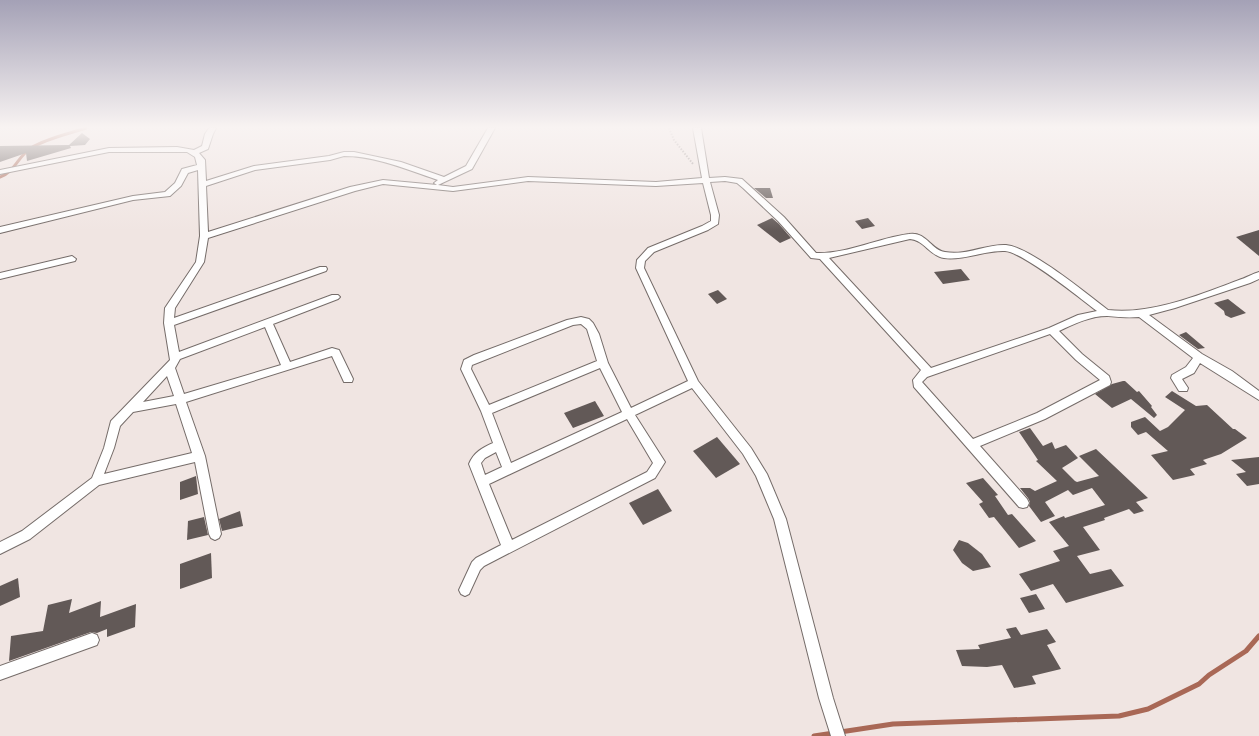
<svg xmlns="http://www.w3.org/2000/svg" width="1259" height="736" viewBox="0 0 1259 736" font-family="'Alegreya Sans',sans-serif">
<rect width="100%" height="100%" fill="#f0e5e2"/>
<g fill="none" stroke-linecap="round" stroke-linejoin="round">
<path stroke="#a96856" stroke-width="3" d="M0,177C15,172 18,156 31,148C47,138 68,134 86,128"/>
<path stroke="#a96856" stroke-width="5" d="M814,736L893,724L1119,716L1148,709L1199,684L1209,675L1246,651L1259,636"/>
</g>
<g fill="#625957">
<path d="M82,133L90,139L85,145L70,146L71,148L27,161L26,153L0,162V146L69,145Z"/>
<path d="M754,188H770L773,198H766Z"/>
<path d="M772,218L779,224L791,238L780,243L757,225Z"/>
<path d="M868,218L875,226L862,229L855,221Z"/>
<path d="M1259,230V256L1236,237Z"/>
<path d="M961,269L970,280L943,284L934,272Z"/>
<path d="M718,290L727,299L717,304L708,294Z"/>
<path d="M1228,299L1246,313L1231,318L1225,315L1224,311L1214,303Z"/>
<path d="M1186,332L1205,348L1198,349L1179,335Z"/>
<path d="M1123,381H1125L1137,392L1139,391L1152,406L1151,407L1157,415L1154,418L1131,399L1112,408L1095,394L1112,384Z"/>
<path d="M1172,391L1196,406L1207,405L1233,429H1235L1247,438L1221,454L1203,460L1207,464L1190,469L1195,475L1173,480L1151,455L1168,451L1146,432L1138,435L1131,427V422L1145,417L1160,431L1168,427L1185,410L1165,397Z"/>
<path d="M595,401L604,416L573,428L564,413Z"/>
<path d="M1030,428L1043,446L1052,442L1055,449L1066,445L1078,458L1062,468L1075,481L1077,482L1099,476L1079,456L1096,449L1148,498L1136,502L1144,511L1134,514L1129,509L1104,518L1105,520L1083,527L1100,550L1077,556L1090,574L1111,569L1124,586L1066,603L1053,584L1031,591L1019,574L1060,561L1053,551L1069,546L1049,522L1064,516L1065,518L1105,505L1092,488L1073,495L1068,490L1045,502L1055,516L1041,522L1029,506L1030,502L1028,498L1020,488H1030L1035,491L1057,481L1036,461L1038,460L1019,432Z"/>
<path d="M717,437L740,464L716,478L693,451Z"/>
<path d="M1259,457V484L1247,486L1236,474L1246,472L1231,460Z"/>
<path d="M196,476L198,494L180,500V482Z"/>
<path d="M983,478L998,495L995,496L1008,515L1012,514L1036,541L1019,548L994,517L989,518L979,504L983,502L966,483Z"/>
<path d="M658,489L672,511L643,525L629,503Z"/>
<path d="M240,511L243,526L222,531L219,519Z"/>
<path d="M204,517L208,535L187,540L188,521Z"/>
<path d="M959,540L968,543L982,554L991,567L973,571L962,563L953,550Z"/>
<path d="M211,553L212,578L180,589V564Z"/>
<path d="M18,578L20,597L0,606V586Z"/>
<path d="M1036,594L1045,609L1029,613L1020,598Z"/>
<path d="M72,599L69,613L101,601L100,617L136,604L135,627L107,637V629L97,633L91,632L9,661L11,636L43,631L48,605Z"/>
<path d="M1016,627L1021,635L1047,629L1056,642L1047,645L1061,669L1032,676L1036,684L1014,688L1002,665L987,667L962,666L956,650L980,649L978,645L1011,638L1006,629Z"/>
</g>
<g fill="none" stroke-linecap="round" stroke-linejoin="round">
<g stroke="#756c69" stroke-width="2">
<g id="minor">
<path d="M209,128H216L213,134L208,149L199,153L205,160L206,181L254,166L329,156L344,152H354L401,162L444,177L466,166L488,128H495L472,169L438,185L453,187L528,177L656,182L702,178L693,128H701L709,178L725,177L742,179L784,217L816,253C848,254 878,238 909,234C926,231 931,250 945,252C966,256 986,244 1006,245C1030,247 1087,294 1108,310C1151,315 1199,295 1239,280C1246,278 1252,274 1259,272V279L1250,283L1175,308L1149,315L1202,354L1232,371L1259,391V400L1200,363L1194,373L1182,379L1188,388L1187,391H1179L1171,378L1172,375L1186,367L1193,358L1139,317C1128,318 1118,317 1107,316C1090,316 1074,324 1059,331L1082,354L1109,376L1111,382L1110,385L1045,419L980,446L1027,499L1029,503L1027,507L1023,508L1019,507L914,387L913,380L921,370L820,259L811,258L778,221L743,188L737,183L725,181L710,182L719,215L718,224L708,230L654,252L645,261L644,268L698,381L751,448L767,474L786,519L833,698L845,736H831L819,698L774,519L756,476L743,454L692,388L635,415L665,462L655,478L484,566L480,570L469,594L465,596L461,594L459,590L472,562L476,558L501,545L469,464C474,452 482,448 493,443L481,411L461,369L464,360L474,355L567,320L581,317L589,319L593,323L599,334L608,363L631,408L688,381L636,268L637,260L648,248L702,226L711,221V215L703,183L656,186L528,181L453,191L383,184L355,191L208,238L204,262L175,308L174,318L320,267H326L327,269L326,271L174,325L179,352L332,295H338L340,297L338,299L273,324L290,362L332,348L339,350L353,379L352,382H344L332,356L186,402L205,456L221,534L219,538L215,540L211,538L209,534L195,462L99,485L30,539L0,554V542L22,531L92,478L104,448L111,421L170,360L164,323L165,308L196,262L200,236L198,170L188,173L181,186L170,196L133,200L0,233V227L133,196L165,192L175,183L182,169L197,165L195,157L187,152H109L0,174V170L109,148L177,147L194,150L202,146L205,134ZM344,156C376,156 408,170 438,180L434,183L437,185L383,180L350,187L208,232L206,186L255,170L330,160ZM910,239C924,240 930,256 944,258C965,261 984,250 1005,251C1023,252 1080,298 1097,311L1078,315L1049,328L931,368L829,258ZM581,324L587,329L597,361L489,405L471,369L472,365L573,325ZM265,327L281,365L184,394L175,368L180,359ZM1050,334L1076,360L1100,380L1037,413L973,439L922,382L927,377ZM600,368L622,412L511,463L492,413ZM167,376L174,396L143,402ZM176,404L192,453L104,474L114,448L120,426L133,412ZM627,419L653,463L647,472L512,540L489,484ZM496,452L502,467L485,475L481,463L485,458Z"/>
<path d="M72,256L76,259L75,261L0,279V273Z"/>
<path d="M92,633L97,635L99,640L97,645L0,680V666Z"/>
</g>
</g>
<path stroke="#9f9795" stroke-width="2" stroke-dasharray="1.5 1.5" stroke-linecap="butt" d="M669,128L674,140L693,164"/>
<use href="#minor" fill="#fff" fill-rule="evenodd"/>
</g>
<linearGradient id="sky" x2="0" y2="1"><stop stop-color="#a4a1b6"/><stop offset="0.55" stop-color="#f8f3f2"/><stop offset="1" stop-color="#f8f3f2" stop-opacity="0"/></linearGradient>
<rect width="1259" height="231" fill="url(#sky)"/>
</svg>
